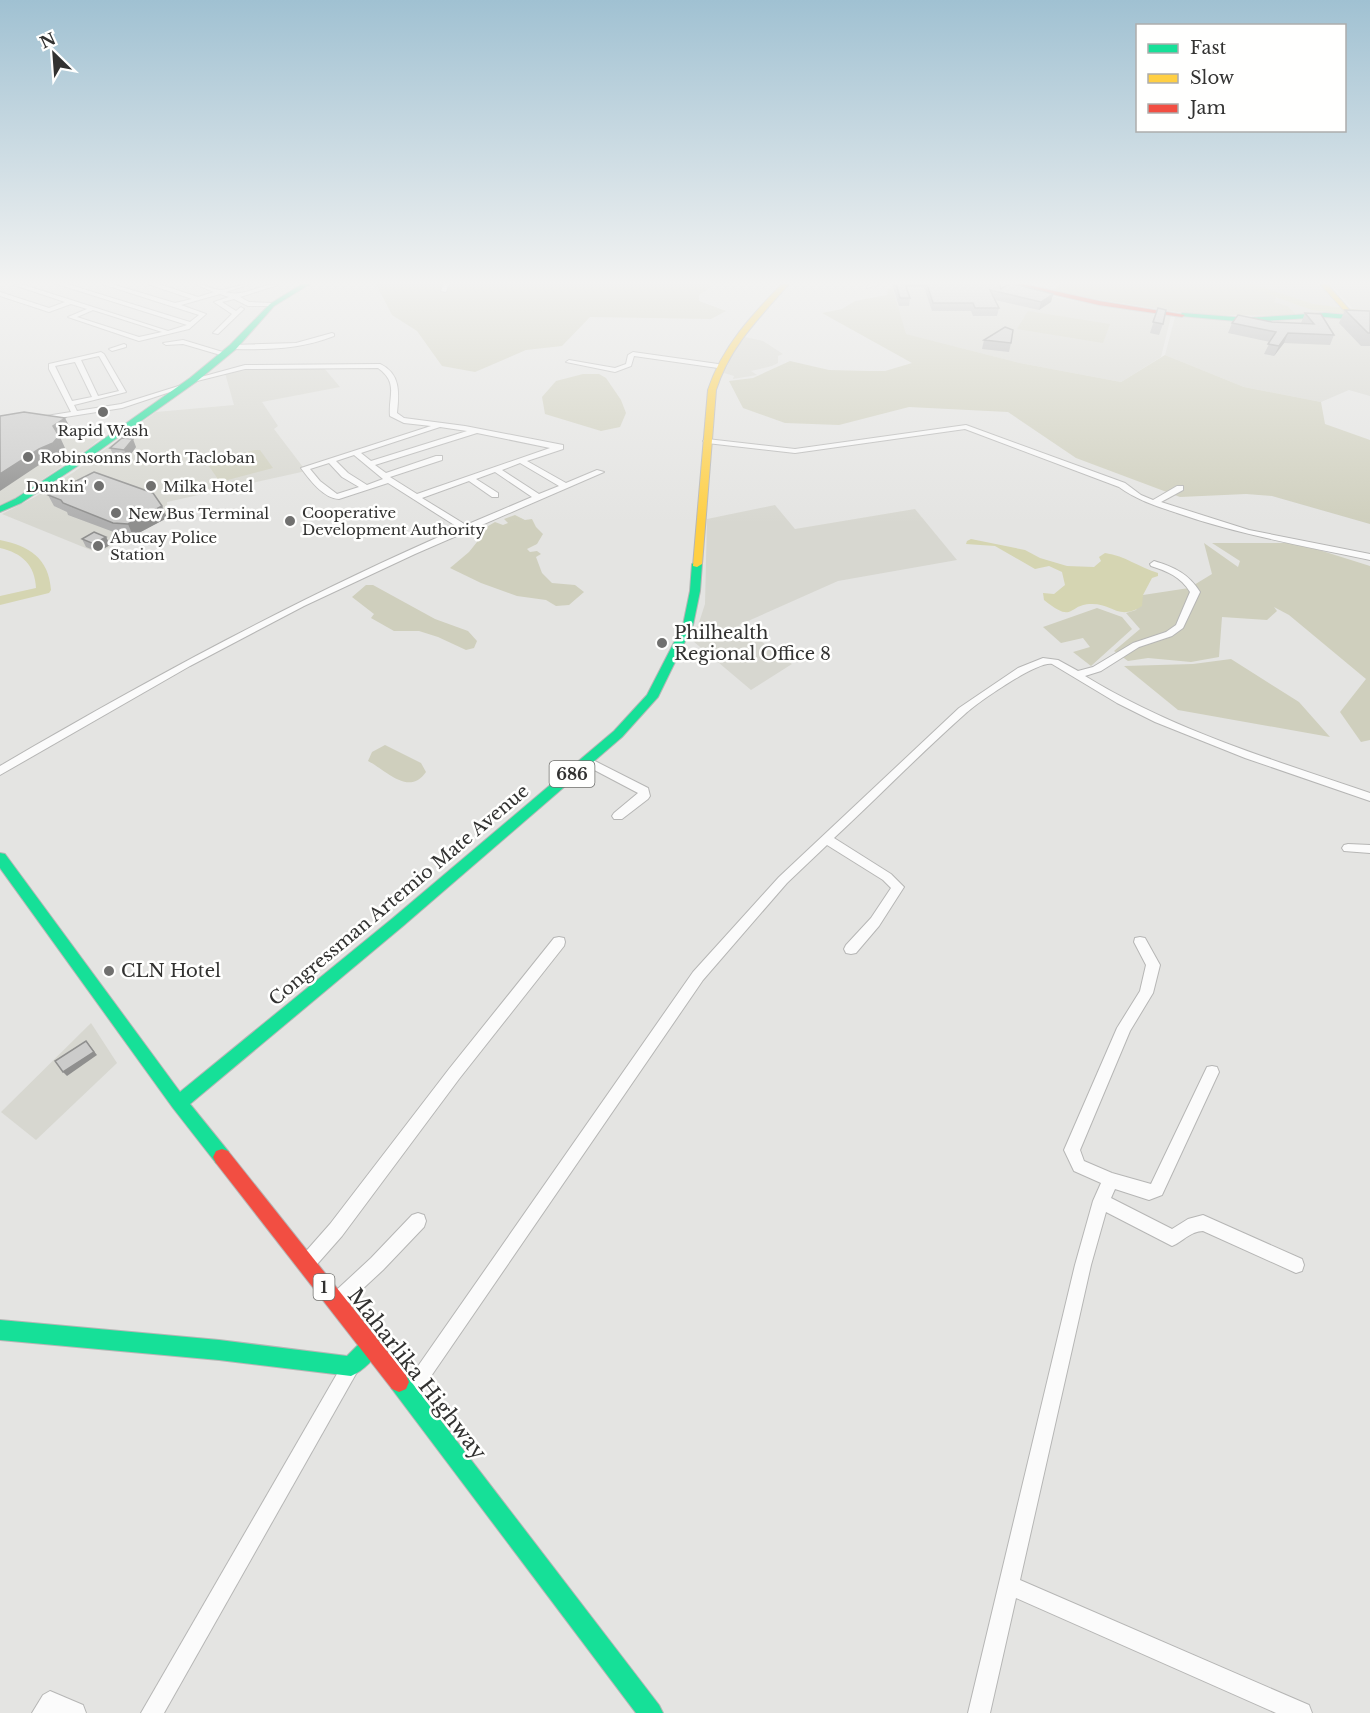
<svg xmlns="http://www.w3.org/2000/svg" width="1370" height="1713" viewBox="0 0 1370 1713" font-family="'Libre Baskerville',serif">
<rect width="100%" height="100%" fill="#e4e4e2"/>
<g fill="#d7d7d0">
<path d="M891,284H1003L1063,299L1171,316L1161,357L1121,382L1020,363L905,334Z"/>
<path d="M1249,284H1318L1339,307L1314,305Z"/>
<path d="M1330,284H1370V312L1352,308Z"/>
<path d="M1277,297L1315,307L1338,310V313L1299,317L1288,306L1274,302Z"/>
<path d="M1175,317L1268,322L1343,317L1370,321V396L1349,390L1321,402L1244,387L1165,355Z"/>
<path d="M745,337L763,341L783,354L778,356V363L772,366L751,371L757,375L733,379L734,376L724,373L735,349Z"/>
<path d="M324,368L340,387L262,402L278,426L274,429L306,471L167,502L168,517L98,553L2,514L35,497L74,472L156,412L234,405L225,373L253,369Z"/>
<path d="M50,420L88,430L103,436L89,448L15,498L0,505V425Z"/>
<path d="M775,505L795,529L915,509L957,560L838,581L739,625L792,664L751,690L693,641L705,604L707,519Z"/>
<path d="M91,1023L117,1063L36,1140L1,1112Z"/>
</g>
<g fill="#cfcfbd">
<path d="M376,284H708L712,286L699,295V301L726,311L711,319L590,317L562,346L526,350L475,372L442,366L417,331L392,315Z"/>
<path d="M1060,284H1243L1277,296L1274,302L1288,306L1298,316L1195,315L1052,292Z"/>
<path d="M892,287L906,334L1020,363L1121,382L1165,355L1244,387L1321,402L1325,424L1370,440V524L1272,496L1246,494L1180,497L1076,458L1008,412L909,407L839,425L785,423L743,408L729,381L753,378L790,361L829,370L868,371H885L912,363L822,313L842,309L855,301L887,295L888,289Z"/>
<path d="M1028,311L1110,324L1103,343L1017,329Z"/>
<path d="M583,374H599L606,378L621,400L626,413L620,427L601,431L545,414L542,397L556,381Z"/>
<path d="M255,450H260L273,468L220,482L206,462Z"/>
<path d="M515,515L525,520L532,519L536,527L543,534L537,544L527,549L530,552L537,551L541,554L536,557L542,573L552,583L575,585L584,592L569,605L556,606L546,600L517,596L481,583L450,568L469,552L477,542L473,535L495,522L503,525L508,523L504,519Z"/>
<path d="M1204,543L1238,567L1240,561L1212,543H1297L1370,566V740L1361,742L1340,712L1366,679L1289,615L1274,607L1277,611L1267,620L1222,617L1219,657L1191,662L1148,658L1128,661L1114,651L1140,629L1126,613L1136,610L1143,595L1189,588L1212,574Z"/>
<path d="M366,585H373L435,619L468,631L477,641L474,648L466,650L438,637L419,631H394L371,618L374,614L352,597Z"/>
<path d="M1097,608L1122,617L1132,629L1091,666L1073,652L1090,647L1083,638L1061,643L1043,627Z"/>
<path d="M1231,659L1299,702L1330,737L1178,710L1124,666L1193,664Z"/>
<path d="M385,745L421,763L426,772C409,797 386,770 368,761L372,752Z"/>
</g>
<path fill="#d5d5b2" d="M971,539L1025,550L1040,558L1067,566L1094,567L1101,561L1099,557L1105,553C1126,556 1138,567 1158,573V576L1152,578L1143,595L1142,606C1119,621 1113,604 1092,604C1067,604 1075,625 1044,600L1043,593L1054,594L1065,585L1062,572L1049,566L1035,569L995,546L966,544L967,541Z"/>
<g fill="none" stroke-linecap="round" stroke-linejoin="round">
<g fill="#d5d5b2" fill-rule="evenodd">
<path d="M1239,284H1253L1313,304L1370,311V317L1312,310Z"/>
<path d="M0,540C29,546 49,558 51,590L49,593L0,605V596L36,588C35,565 22,553 0,548Z"/>
</g>
<g stroke="#b6b6b5" stroke-width="2">
<g id="street">
<path d="M21,284L168,331L187,325L57,284H67L190,322L199,315L102,284H112L175,303L192,299L148,284H158L198,297L214,292L195,284C204,284 211,289 220,290C228,290 240,284 250,284L226,292C244,298 260,283 278,285L240,297L249,302L272,303L274,306H248L234,299L222,302L236,311L241,307L244,309L218,334L213,333L232,314L214,302L229,297L220,294L181,305L206,314L189,329L139,341L68,317L87,309L71,304L49,312L0,296V292L49,308L65,302L14,285ZM93,310L162,332L139,337L77,317Z"/>
<path d="M443,284H449L446,292L441,291Z"/>
<path d="M871,284H880L867,288V286Z"/>
<path d="M332,333L334,334V336C301,349 268,350 233,349L230,347L233,345L296,343Z"/>
<path d="M183,340L226,353L227,354L224,356L183,344L166,345L163,343Z"/>
<path d="M124,344L126,345V347L112,351L109,349Z"/>
<path d="M101,352L104,354L126,392L74,405L77,411L121,404L185,384L188,386L122,408L40,421V417L71,412L49,369V364ZM99,356L119,391L98,396L81,360ZM75,362L92,397L72,401L55,366Z"/>
<path d="M633,352L718,364L721,366L718,368L634,356L631,366L615,372L566,362L569,360L615,368L626,364L628,355Z"/>
<path d="M380,364C401,374 399,393 397,413L404,418L465,426L563,445V449L527,461L566,483L597,470L604,472L415,554L304,606L190,666L0,775V766C149,679 300,597 459,528L388,483L339,499C324,499 309,479 301,468L431,426L404,423L390,416C388,396 399,383 378,368L245,369L193,382L190,380L245,365ZM440,427L467,431L371,461L361,453ZM477,433L550,448L417,494L390,477L442,460V456H436L386,473L375,465ZM354,455L383,479L367,485L348,473L336,461ZM329,463L342,477L359,487L337,494L320,481L310,469ZM520,463L559,486L539,494L502,470ZM495,472L532,497L466,525L422,498L469,481L492,497H498V493L476,479Z"/>
<path d="M966,425L1125,483L1141,495L1153,500L1177,486H1183V490L1161,502L1249,530L1370,554V560C1305,546 1240,535 1177,513C1156,506 1137,500 1119,487L965,429L795,453L707,443L703,441L707,439L795,449Z"/>
<path d="M1154,561C1174,567 1189,574 1200,592L1183,628L1172,636L1139,647L1101,671L1085,676C1173,730 1273,760 1370,793V801L1245,758L1155,722L1117,703L1052,664C1037,661 978,702 965,714C920,754 878,797 834,838L891,874L904,887L879,926L856,953L851,954L846,953L844,949L846,945L871,918L891,888L883,880L827,845L787,883L703,980L414,1401L408,1404L402,1401L399,1395L402,1389L693,972L779,877L959,708L1018,668L1043,658L1058,660L1078,671L1093,667L1133,643L1166,632L1176,625L1190,592C1181,577 1167,571 1151,566L1150,564Z"/>
<path d="M587,757L648,788L650,796L648,799L622,819H614L612,816L614,813L638,793L583,764L582,761L583,758Z"/>
<path d="M1348,844L1370,845V853L1344,851L1342,848L1344,845Z"/>
<path d="M559,937L564,938L565,942L564,946L459,1079L342,1236L312,1270L306,1272L300,1270L298,1264L300,1258L330,1224L449,1069L554,938Z"/>
<path d="M1140,937L1145,938L1160,965L1153,993L1130,1031L1080,1150L1084,1161L1112,1173L1151,1184L1207,1067L1212,1066L1217,1067L1219,1072L1162,1195L1149,1200L1115,1189L1111,1198L1172,1229L1188,1219L1203,1215L1302,1259L1304,1265L1302,1271L1296,1273L1203,1231C1191,1231 1182,1242 1172,1246L1106,1212L1091,1265L1020,1580L1309,1705L1312,1713H1276L1016,1598L990,1713H968L1075,1265L1093,1201L1101,1183L1074,1171L1064,1150L1117,1028L1140,991L1146,965L1134,942L1135,938Z"/>
<path d="M418,1213L424,1215L426,1221L424,1227L383,1270L342,1308L336,1310L330,1308L328,1302L330,1296L371,1258L412,1215Z"/>
<path d="M351,1357L357,1360L360,1366L357,1372L164,1713H141L345,1360Z"/>
<path d="M50,1691L83,1705L86,1713H32L43,1695Z"/>
</g>
</g>
<g stroke="#b6b6b5" stroke-width="2">
<g id="fast">
<path d="M302,284H310L274,306L236,349L196,382L76,467L21,503L0,512V506L15,499L70,463L190,378L230,345L270,304Z"/>
<path d="M1182,313L1247,318L1325,313L1370,317V321L1325,317L1247,322L1180,316Z"/>
<path d="M697,561L702,564L700,591L693,625L658,697L622,737L403,926L190,1104L228,1151L231,1157L228,1163L222,1165L216,1163L173,1108L0,868V853L5,854L180,1092L393,918L614,731L647,695L683,625L690,591L692,564Z"/>
<path d="M0,1320L219,1340L347,1356L364,1339L371,1336L378,1339L381,1346C376,1358 363,1371 351,1376L219,1360L0,1340Z"/>
<path d="M399,1372L406,1375L659,1705L663,1713H636L392,1389L389,1382L392,1375Z"/>
</g>
</g>
<g stroke="#b6b6b5" stroke-width="2">
<g id="slow">
<path d="M782,284H789C759,318 730,346 716,390L702,564L697,567L693,566L708,390C722,347 751,316 782,284Z"/>
<path d="M1320,284H1327L1353,314V316H1349Z"/>
</g>
</g>
<g stroke="#b6b6b5" stroke-width="2">
<g id="jam">
<path d="M1009,284H1023L1099,301L1185,315L1182,317L1099,305Z"/>
<path d="M222,1149L228,1151L406,1375L409,1382L406,1389L399,1392L392,1389L216,1163L213,1157L216,1151Z"/>
</g>
</g>
<use href="#street" fill="#fbfbfb" fill-rule="evenodd"/>
<use href="#fast" fill="#16e098" fill-rule="evenodd"/>
<use href="#slow" fill="#ffcf43" fill-rule="evenodd"/>
<use href="#jam" fill="#f24e42" fill-rule="evenodd"/>
</g>
<g fill="#afafaf">
<path d="M892,284H999L1001,289L1053,294L1051,302L1039,310L995,300L999,308L997,316H973L971,311H932L924,287H906L910,298L909,306H899Z"/>
<path d="M1158,308L1163,324L1159,335L1150,333Z"/>
<path d="M1345,310L1370,311V346H1361L1339,323Z"/>
<path d="M1305,313L1334,335L1330,345L1284,343L1274,356L1264,354L1270,342L1228,333L1232,323H1301Z"/>
<path d="M984,340L1011,343L1009,352L982,349Z"/>
<path d="M136,447L128,458L114,456L110,448Z"/>
<path d="M48,495L162,506L167,518L133,536L119,534L68,515L67,512L54,506Z"/>
<path d="M106,537L110,545L98,552L86,547L82,539Z"/>
</g>
<g fill="#8f8f8e">
<path d="M1053,294L1051,302L1039,310L1041,302Z"/>
<path d="M1288,333L1284,343L1274,356L1279,346Z"/>
<path d="M65,418L71,429L60,437L65,448L59,455L45,461L0,491V474L53,426Z"/>
<path d="M133,439L136,447L128,458L124,450Z"/>
<path d="M162,506L167,518L133,536L128,524Z"/>
<path d="M106,537L110,545L98,552L94,544Z"/>
<path d="M86,1041L97,1055L67,1076L63,1072Z"/>
</g>
<g fill="#cccccb" stroke="#8f8f8e" stroke-width="1.5">
<path d="M896,284H905L910,298H900Z"/>
<path d="M927,284H999L1001,289L1009,284H1014L1053,294L1041,302L990,290L999,308H975L973,303H933Z"/>
<path d="M1158,308L1166,310L1163,324L1153,322Z"/>
<path d="M1345,310L1370,311V333H1368Z"/>
<path d="M1305,313L1321,314L1334,335L1288,333L1279,346L1268,344L1276,332L1232,323L1238,315L1272,322L1314,324Z"/>
<path d="M1005,327L1013,330L1011,343L984,340Z"/>
<path d="M24,412L65,418L53,426L59,436L53,443L39,449L0,474V416Z"/>
<path d="M122,438L133,439L124,450L110,448Z"/>
<path d="M94,472L153,493L162,506L128,524L113,523L63,503L61,500L48,495Z"/>
<path d="M94,532L106,537L94,544L82,539Z"/>
<path d="M86,1041L94,1052L63,1072L55,1061Z"/>
</g>
<linearGradient id="sky" x2="0" y2="1"><stop stop-color="#a0c1d2"/><stop offset="0.54" stop-color="#f3f3f2"/><stop offset="1" stop-color="#f3f3f2" stop-opacity="0"/></linearGradient>
<rect width="1370" height="524" fill="url(#sky)"/>
<g fill="#70706f" stroke="#fffffe" stroke-width="2">
<circle cx="103" cy="412" r="6"/>
<circle cx="28" cy="457" r="6"/>
<circle cx="99" cy="486" r="6"/>
<circle cx="151" cy="486" r="6"/>
<circle cx="116" cy="513" r="6"/>
<circle cx="290" cy="521" r="6"/>
<circle cx="98" cy="546" r="6"/>
<circle cx="662" cy="643" r="6"/>
<circle cx="109" cy="971" r="6"/>
</g>
<g text-anchor="middle" dominant-baseline="central" stroke-width="5" stroke-linejoin="round" paint-order="stroke">
<g font-size="15" fill="#323231" stroke="#fffffe" text-anchor="start">
<text x="103" y="430" text-anchor="middle">Rapid Wash</text>
<text x="40" y="457">Robinsonns North Tacloban</text>
<text x="87" y="486" text-anchor="end">Dunkin'</text>
<text x="163" y="486">Milka Hotel</text>
<text x="302" y="512">Cooperative<tspan x="302" dy="17">Development Authority</tspan></text>
<text x="128" y="513">New Bus Terminal</text>
<text x="110" y="537">Abucay Police<tspan x="110" dy="17">Station</tspan></text>
</g>
<g fill="#fffffe" stroke="#70706e" stroke-width="1.5">
<rect x="549.5" y="761" width="45" height="26" rx="4.5"/>
<rect x="313.5" y="1274" width="21" height="26" rx="4.5"/>
</g>
<g font-size="16" font-weight="bold" fill="#323231">
<text x="572" y="774">686</text>
<text x="324" y="1287">1</text>
</g>
<g font-size="18" fill="#323231" stroke="#fffffe" text-anchor="start">
<text x="674" y="633">Philhealth<tspan x="674" dy="21">Regional Office 8</tspan></text>
<text x="121" y="971">CLN Hotel</text>
</g>
<g font-size="18" fill="#323231" stroke="#fffffe">
<text transform="translate(399 895) rotate(-40)">Congressman Artemio Mate Avenue</text>
</g>
<g font-size="21" fill="#323231" stroke="#fffffe">
<text transform="translate(417 1374) rotate(52)">Maharlika Highway</text>
</g>
</g>
<rect x="1136" y="24" width="210" height="108" fill="#fffffe" stroke="#adadac" stroke-width="1.5"/>
<rect x="1148" y="44" width="30" height="9" fill="#16e098" stroke="#adadac" stroke-width="1.5"/>
<text x="1190" y="54" font-size="18" fill="#323231">Fast</text>
<rect x="1148" y="74" width="30" height="9" fill="#ffcf43" stroke="#adadac" stroke-width="1.5"/>
<text x="1190" y="84" font-size="18" fill="#323231">Slow</text>
<rect x="1148" y="104" width="30" height="9" fill="#f24e42" stroke="#adadac" stroke-width="1.5"/>
<text x="1190" y="114" font-size="18" fill="#323231">Jam</text>
<g transform="translate(54 54) rotate(335)" stroke="#fffffe" stroke-width="4.5" paint-order="stroke">
<path d="M0-4.5L10 22L0 15L-10 22Z" fill="#323231"/>
<text y="-9" font-size="16" font-weight="bold" text-anchor="middle" fill="#323231">N</text>
</g>
</svg>
